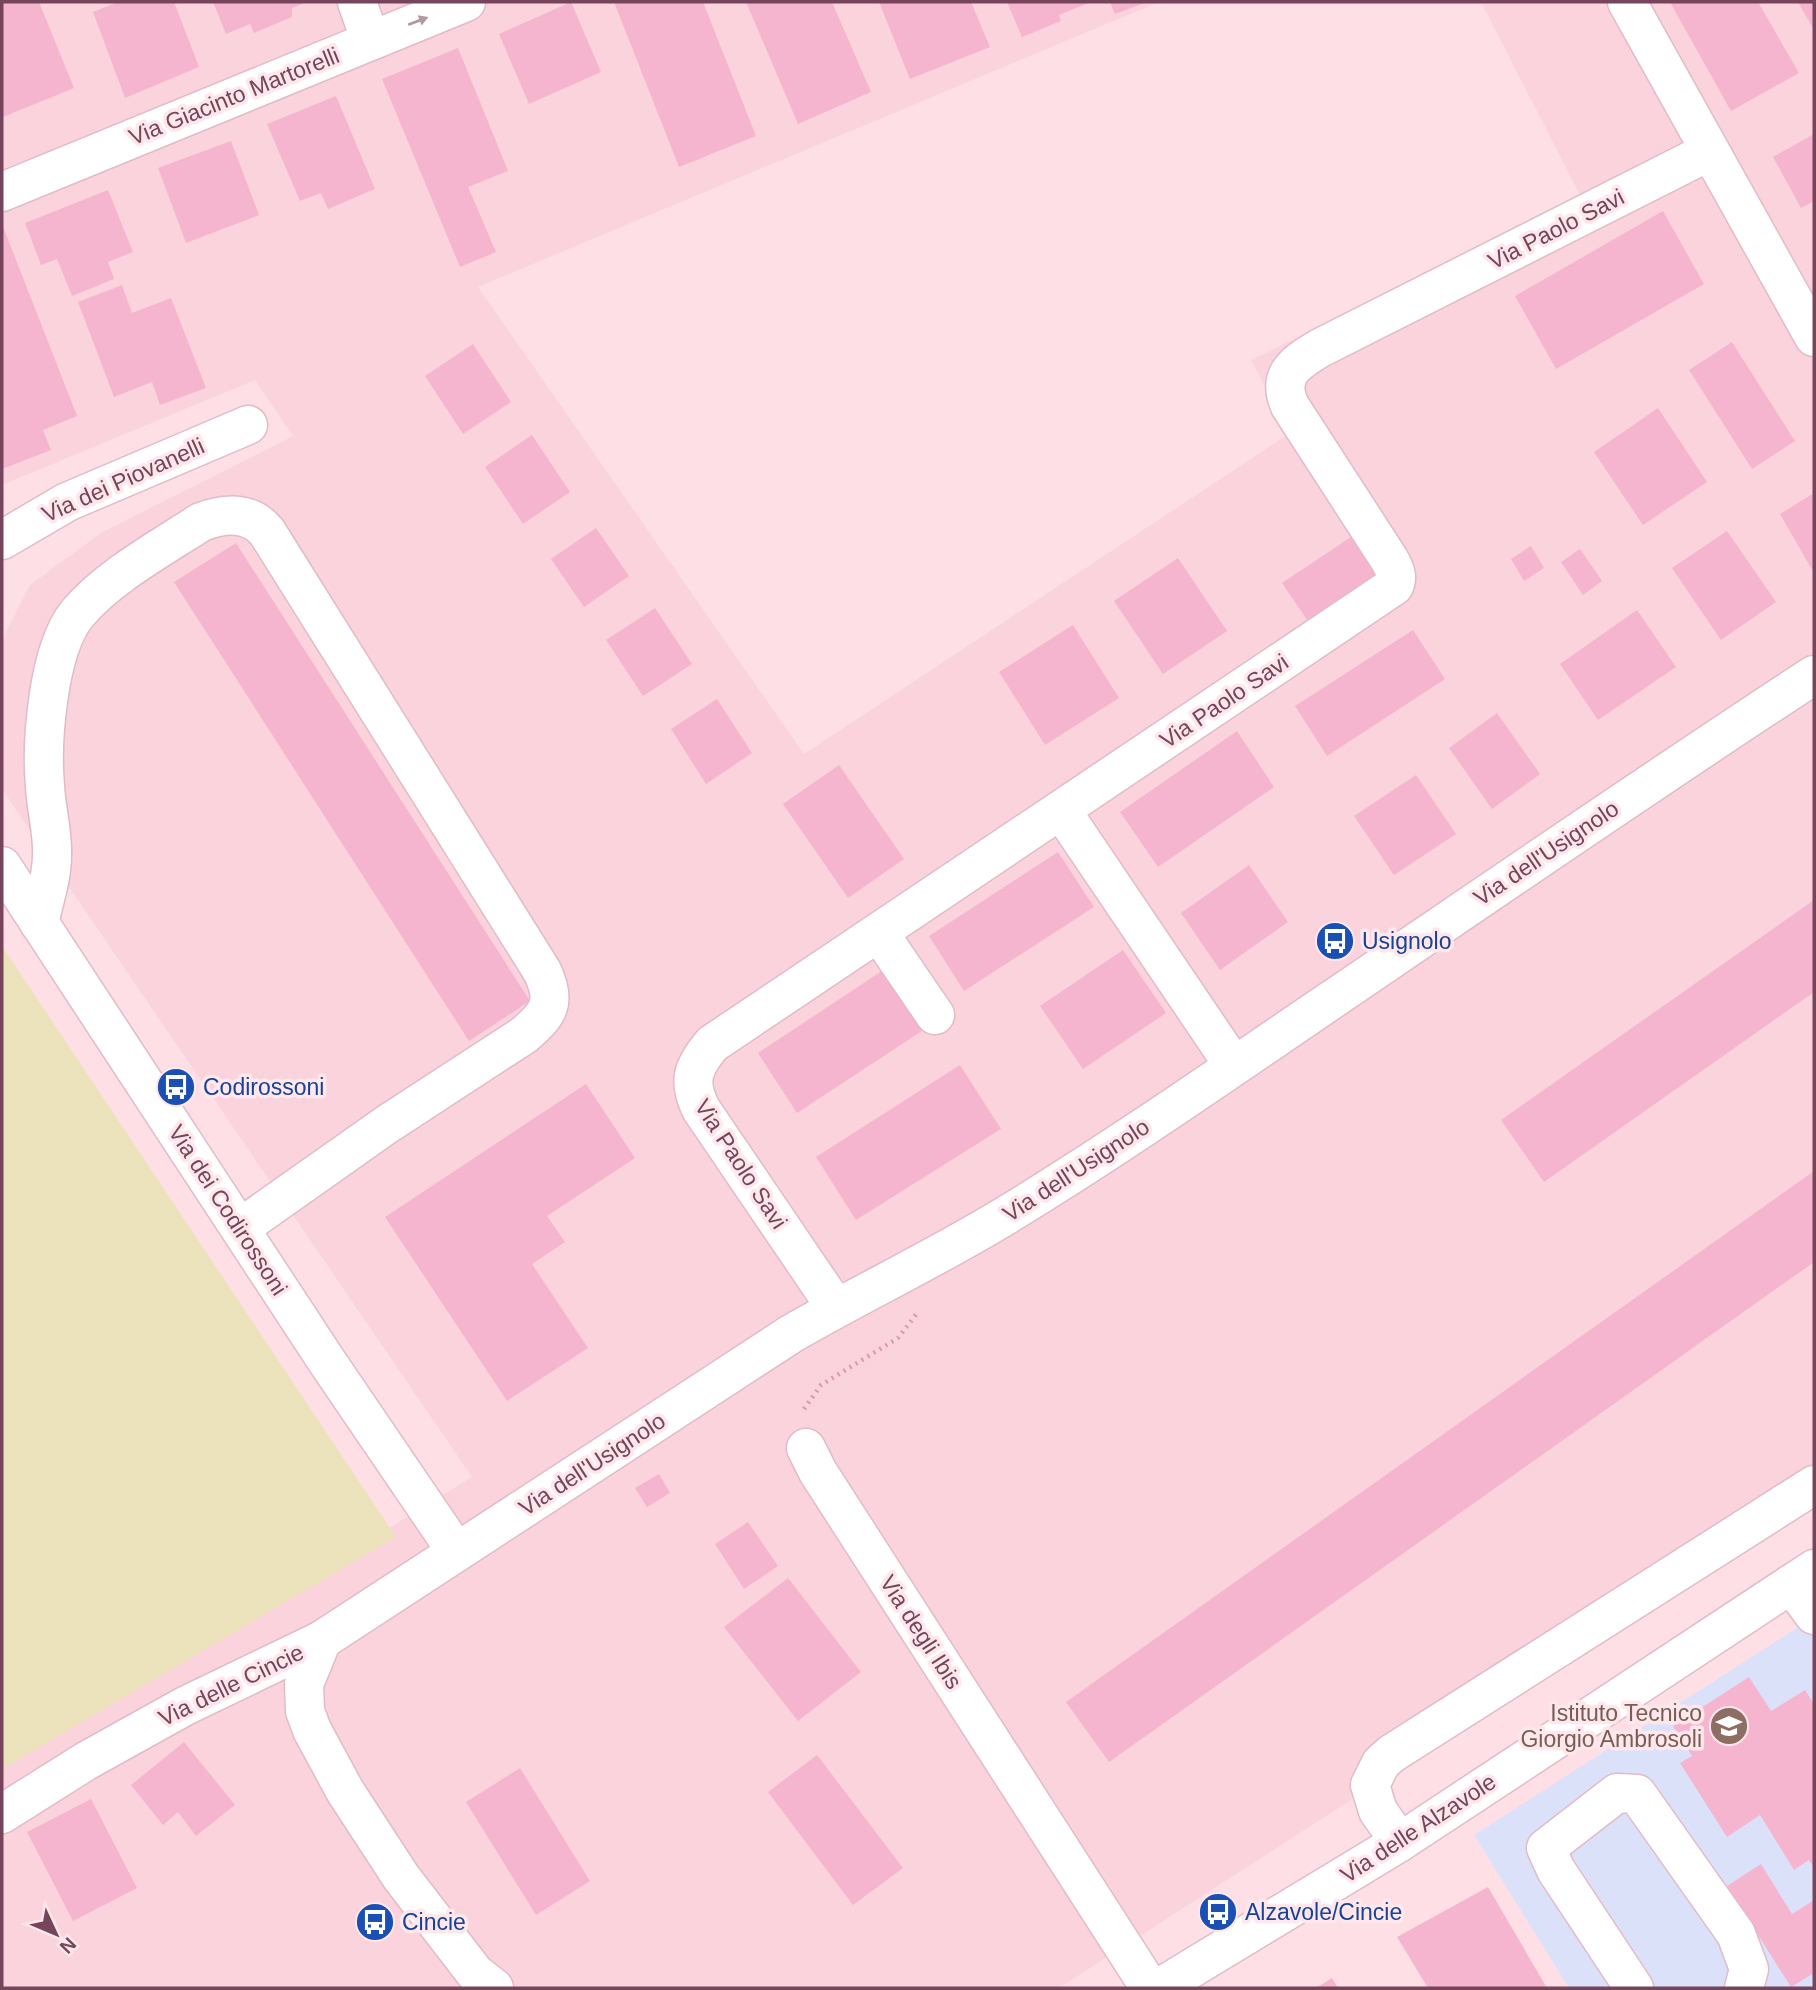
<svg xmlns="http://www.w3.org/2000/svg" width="1816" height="1990" viewBox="0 0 1816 1990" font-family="Arial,sans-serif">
<rect width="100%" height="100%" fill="#fedfe5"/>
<path fill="#fbd3dd" d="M2,2H1159L478,287L804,754L1290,433L1251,360L1582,199L1481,2H1814V1502L1059,1988H2V1766L472,1477L2,789V640L30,585L101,533L293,436L255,380L2,485Z"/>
<path fill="#dce1fa" d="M1814,1617V1988H1569L1474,1835Z"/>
<path fill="#ece3bd" d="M2,946L396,1537L2,1769Z"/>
<g fill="#f5b5cf">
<path d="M2,2H39L74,88L3,117Z"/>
<path d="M118,2H174L199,67L125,98L93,12Z"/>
<path d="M213,2H301L302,4L292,8V17L254,33L250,24L226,34Z"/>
<path d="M571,2L601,72L529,104L499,34Z"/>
<path d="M614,2H703L756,136L679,167Z"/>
<path d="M746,2H832L871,92L798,124Z"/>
<path d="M879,2H971L990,47L910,79Z"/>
<path d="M1007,2H1091L1059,15L1061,21L1022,37Z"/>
<path d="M1110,2H1147L1115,14Z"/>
<path d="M1675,2H1758L1799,73L1731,111L1671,4Z"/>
<path d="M1798,2H1814V30Z"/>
<path d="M458,48L508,171L468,187L496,252L460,267L382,79Z"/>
<path d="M336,96L375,189L328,209L321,193L300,201L267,124Z"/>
<path d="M1814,134V201L1801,208L1773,157Z"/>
<path d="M231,141L259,215L186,243L158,168Z"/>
<path d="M108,190L133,252L108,262L114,279L72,296L57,259L41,265L25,223Z"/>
<path d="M1663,211L1704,284L1556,369L1515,296Z"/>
<path d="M2,224L77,416L43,430L51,450L2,469Z"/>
<path d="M122,285L132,313L171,298L206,388L160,405L152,382L114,397L78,302Z"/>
<path d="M1732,342L1795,441L1752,469L1689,370Z"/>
<path d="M473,344L511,402L463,434L425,376Z"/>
<path d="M1658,408L1707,482L1643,525L1594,452Z"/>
<path d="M532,435L570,492L523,524L485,467Z"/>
<path d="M1814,493V573L1780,514Z"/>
<path d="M596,528L629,576L584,607L551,559Z"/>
<path d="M1360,531L1387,572L1310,624L1282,583Z"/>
<path d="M1727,531L1776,602L1721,640L1672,568Z"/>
<path d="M236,543L530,1001L469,1041L174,582Z"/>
<path d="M1531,546L1544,568L1524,581L1511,559Z"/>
<path d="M1580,549L1602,581L1583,595L1561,562Z"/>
<path d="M1178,558L1227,631L1163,674L1114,601Z"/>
<path d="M655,608L692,664L643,696L606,640Z"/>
<path d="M1637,610L1676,667L1598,720L1560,664Z"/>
<path d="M1073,625L1119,698L1045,745L999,672Z"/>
<path d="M1413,630L1445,679L1327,756L1295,706Z"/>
<path d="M717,699L752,753L706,784L671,729Z"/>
<path d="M1497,713L1540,774L1492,809L1449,748Z"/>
<path d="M1237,731L1274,787L1158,867L1120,812Z"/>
<path d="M839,765L904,859L848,898L783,804Z"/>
<path d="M1416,775L1456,834L1394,875L1354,816Z"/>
<path d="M1058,852L1094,907L964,991L929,936Z"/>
<path d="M1249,865L1288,922L1220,970L1181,913Z"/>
<path d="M1814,900V992L1544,1182L1501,1120Z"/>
<path d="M1123,950L1166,1013L1083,1069L1040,1006Z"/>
<path d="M891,965L931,1025L797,1113L758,1053Z"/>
<path d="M960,1065L1001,1129L856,1220L816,1157Z"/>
<path d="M586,1084L635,1158L547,1216L565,1242L532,1264L588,1348L507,1401L385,1217Z"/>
<path d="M1814,1171V1262L1109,1762L1066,1702Z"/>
<path d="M659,1474L670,1493L647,1507L635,1488Z"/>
<path d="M748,1522L778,1566L744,1589L715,1544Z"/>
<path d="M788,1578L861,1672L798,1721L724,1627Z"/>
<path d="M1749,1677L1771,1711L1805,1690L1814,1704V1868L1809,1860L1794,1870L1760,1815L1727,1837L1680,1763L1692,1756L1673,1726Z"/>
<path d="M184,1742L235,1805L196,1836L178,1812L163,1825L131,1785Z"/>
<path d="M817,1755L903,1868L853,1905L768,1792Z"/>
<path d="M520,1768L590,1881L536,1915L466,1802Z"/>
<path d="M91,1799L137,1888L73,1921L27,1832Z"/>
<path d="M1761,1864L1792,1914L1814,1900V1973L1791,1987L1727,1886Z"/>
<path d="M1488,1887L1547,1988H1428L1397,1937Z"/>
<path d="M1332,1978L1338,1988H1316Z"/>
</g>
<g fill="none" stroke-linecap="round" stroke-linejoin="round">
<g stroke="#e2bbc8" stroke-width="41">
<g id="minor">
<path d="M357,2L370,39"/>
<path d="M1627,2L1814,337"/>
<path d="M2,192L466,2"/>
<path d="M2,540L67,502L248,425"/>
<path d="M1061,810L1234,1066"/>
<path d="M2,866L326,1360L456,1551"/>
<path d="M39,923C44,901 52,878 52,855C53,832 46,809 45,786C41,741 48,650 77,614C108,577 161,548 201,522C225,513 250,511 267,532L542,971C557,1002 549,1014 524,1035L386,1125L240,1228"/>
<path d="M879,933L935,1015"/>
<path d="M836,1308L701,1109C687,1081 693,1067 712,1044L1394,586C1399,576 1394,568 1389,559L1290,406C1276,375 1295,363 1320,348L1710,151"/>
<path d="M806,1448L818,1472L1150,1988"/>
<path d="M1791,1584L1814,1615"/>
<path d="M322,1640L304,1684L305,1711L312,1730L345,1791L401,1877L475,1973L494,1988"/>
<path d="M2,1814L86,1761L185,1706L322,1640L791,1334C862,1293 936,1258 1005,1216C1115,1149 1221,1075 1327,1003C1489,893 1650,782 1814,675"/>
<path d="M1400,1842L1378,1811L1370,1785L1381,1763L1391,1754L1814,1485"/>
<path d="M1159,1988L1400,1842L1814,1569"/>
<path d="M1634,1988L1556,1870L1546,1848L1617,1793L1637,1794L1736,1934L1749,1969L1744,1988"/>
</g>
</g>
<path stroke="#d999b3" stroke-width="4.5" stroke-dasharray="2 5" stroke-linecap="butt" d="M804,1409L821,1385L898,1338L918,1312"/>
<use href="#minor" stroke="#fff" stroke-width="38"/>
</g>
<defs><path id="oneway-solid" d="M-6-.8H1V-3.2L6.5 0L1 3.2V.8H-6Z" transform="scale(1.75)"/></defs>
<use fill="#b499a5" href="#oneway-solid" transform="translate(418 21) rotate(-21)"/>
<defs>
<g id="bus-disc" transform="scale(2.0125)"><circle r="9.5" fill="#1a4fb4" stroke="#ffe7ec"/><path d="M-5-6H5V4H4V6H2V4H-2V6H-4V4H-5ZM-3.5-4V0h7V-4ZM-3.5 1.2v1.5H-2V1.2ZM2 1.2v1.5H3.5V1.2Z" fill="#fff"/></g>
<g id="school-disc" transform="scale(2.0125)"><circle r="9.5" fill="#8d6e63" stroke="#ffe7ec"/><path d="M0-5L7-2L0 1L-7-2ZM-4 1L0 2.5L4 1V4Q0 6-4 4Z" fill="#fff"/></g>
</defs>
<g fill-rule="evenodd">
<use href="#bus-disc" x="1335" y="941"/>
<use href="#bus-disc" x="176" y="1087"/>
<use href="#school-disc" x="1729" y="1726"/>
<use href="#bus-disc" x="1218" y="1912"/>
<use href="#bus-disc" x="375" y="1922"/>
</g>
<g text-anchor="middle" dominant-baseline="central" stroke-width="7" stroke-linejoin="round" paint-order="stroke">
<g font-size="23" fill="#76455b" stroke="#ffe7ec">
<text transform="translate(234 96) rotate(-22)">Via Giacinto Martorelli</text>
<text transform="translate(1556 229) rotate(-27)">Via Paolo Savi</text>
<text transform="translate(123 480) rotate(-24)">Via dei Piovanelli</text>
<text transform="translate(1224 701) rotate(-34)">Via Paolo Savi</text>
<text transform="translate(1546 853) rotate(-34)">Via dell'Usignolo</text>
<text transform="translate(741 1164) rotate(57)">Via Paolo Savi</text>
<text transform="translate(1076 1170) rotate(-33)">Via dell'Usignolo</text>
<text transform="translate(228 1210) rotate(57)">Via dei Codirossoni</text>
<text transform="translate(592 1464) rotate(-33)">Via dell'Usignolo</text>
<text transform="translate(921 1632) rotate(57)">Via degli Ibis</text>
<text transform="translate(231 1685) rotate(-26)">Via delle Cincie</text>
<text transform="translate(1418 1828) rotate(-33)">Via delle Alzavole</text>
</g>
<g font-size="23" fill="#164399" stroke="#ffe7ec" text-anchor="start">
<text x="1362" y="941">Usignolo</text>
<text x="203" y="1087">Codirossoni</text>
<text x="1245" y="1912">Alzavole/Cincie</text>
<text x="402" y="1922">Cincie</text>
</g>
<g font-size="23" fill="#785e54" stroke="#ffe7ec" text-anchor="end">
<text x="1702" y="1713">Istituto Tecnico<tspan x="1702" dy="26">Giorgio Ambrosoli</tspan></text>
</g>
</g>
<rect width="1816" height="1990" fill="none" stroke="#76455b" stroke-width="7"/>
<g transform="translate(56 1934) rotate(134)" stroke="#ffe7ec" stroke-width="5" paint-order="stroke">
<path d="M0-5L12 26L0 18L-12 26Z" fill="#76455b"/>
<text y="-10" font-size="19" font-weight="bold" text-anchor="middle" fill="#76455b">N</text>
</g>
</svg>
